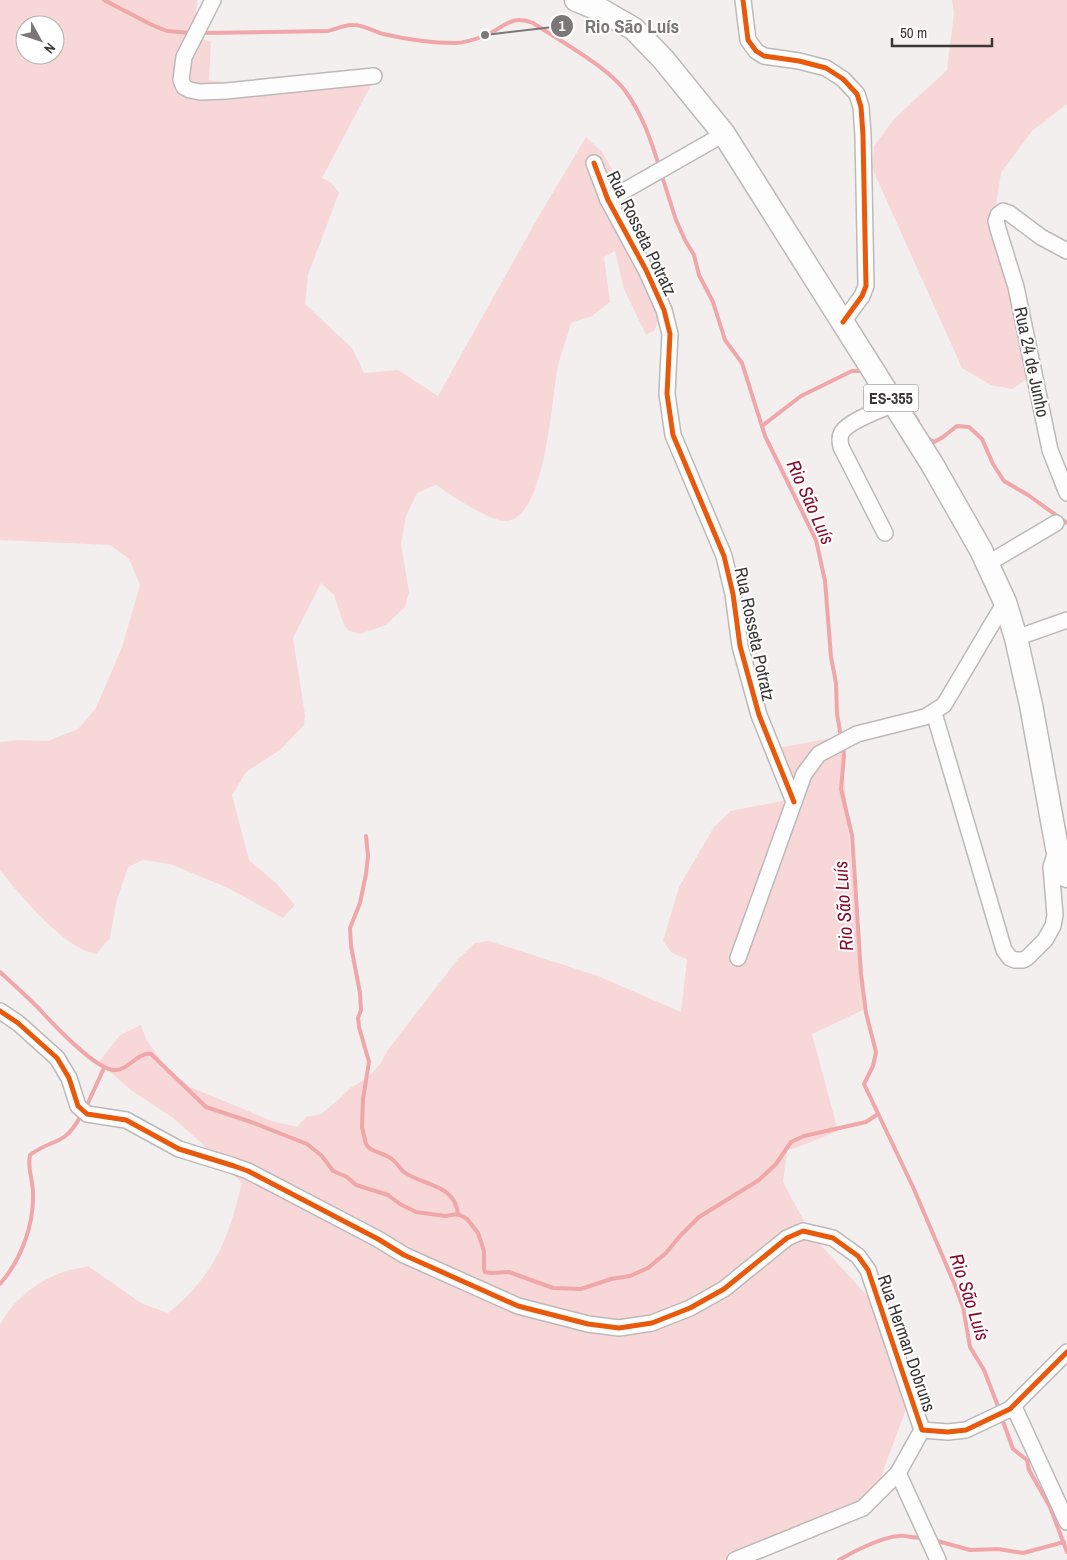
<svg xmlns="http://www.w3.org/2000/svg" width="1067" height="1560" viewBox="0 0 1067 1560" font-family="'Archivo Narrow',sans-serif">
<rect width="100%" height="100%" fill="#f4efef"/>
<g fill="#f7d7d8" fill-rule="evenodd">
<path d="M0,0H197L194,36L211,42L209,80L253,86L379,70L322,178L332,183L339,193L308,275L305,304L352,348L364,373L398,370L438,396L536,221L586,137L602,152L624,190L654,283L658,319L655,330L646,335L624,289L615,251L604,257L610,302L592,316L571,323C567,339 560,355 557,371C552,400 545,518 507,521C489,522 452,495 436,485L417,493L406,516L401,544L409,592L405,607L386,625L360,634L349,631L344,625L334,595L321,583L293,638L305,715L304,725L280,750L246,772L232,795L249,860L276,883L295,905L283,918L226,887L170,864L143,860L128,867L116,903L110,938L96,954C63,948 21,896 0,870V742L20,740L48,741L78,729L96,708L122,647L140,585L129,559L110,545L0,540ZM25,25H55V55H25Z"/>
<path d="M952,0H1067V104L1032,131L1001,173L993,223L1037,372L1012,389L991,385L962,368L872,168L874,146L894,119L947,70L954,13Z"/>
<path d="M841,736L863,1010L812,1034L838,1131L796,1148L787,1150L783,1182L811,1234L870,1299L911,1396L876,1490L846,1522L734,1560H0V1325C12,1302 33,1284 58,1274C67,1270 78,1269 88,1266L141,1303L168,1313C197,1291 219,1260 230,1225C235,1211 238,1197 242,1183L197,1139L172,1117L132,1091L99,1062L120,1035L141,1025L146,1039L165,1066L190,1087L272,1121L297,1127L306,1117L321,1114L338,1100L350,1088L367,1078L381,1063L387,1051L458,959L475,943L489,941L598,976L681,1012L687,959L672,953L663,941L679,887L714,827L731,811L787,800L773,749Z"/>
</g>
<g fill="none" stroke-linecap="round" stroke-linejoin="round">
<g stroke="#f0a7aa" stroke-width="4">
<path d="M104,0L152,25L167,31L192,33"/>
<path d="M202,33L328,31C336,29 345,24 354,25C363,25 373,31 383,34C405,39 431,43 455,43C463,43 476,39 484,36C504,28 510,14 533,23C559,40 609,68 626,92C642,114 651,140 659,166"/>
<path d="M661,173L676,220L685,240L694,255L699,275L713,302L725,340L742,363L765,436L816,540L825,581L831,657L836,683L837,714L841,737"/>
<path d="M889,377L918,421"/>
<path d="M762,426L801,396L852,371H863"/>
<path d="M927,438L934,442L943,437L957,426L969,427L982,439L993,464L1004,481L1028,495L1067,523"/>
<path d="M843,746L844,756L841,789L852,835L861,974L866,1013L876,1052L873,1066L864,1084L913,1187L954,1283L963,1307L970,1347L984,1370L999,1409"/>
<path d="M366,836L368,856L366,874L360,903L350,928L351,946L360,993L361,1010L358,1018L359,1027L369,1062L363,1099L362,1127L366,1144L369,1148C377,1153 386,1154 393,1160C397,1163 400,1169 404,1172C423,1186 456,1184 458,1215"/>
<path d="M0,972C14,985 29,998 42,1012C55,1026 95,1068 113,1070C128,1072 136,1052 151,1054L206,1107L251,1122L307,1144L322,1156L333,1171L347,1177L356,1185L388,1195L400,1204L416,1212L445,1216L458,1214L467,1219L478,1233L484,1251V1269L485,1272L491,1273L509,1272L553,1288L581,1289L611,1279L630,1276L648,1268L666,1253L680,1236L699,1217L759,1180L776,1164L791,1142L804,1136L866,1122L878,1114"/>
<path d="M87,1105L104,1068"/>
<path d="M0,1284C21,1260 34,1225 33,1193C33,1180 27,1167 30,1155C52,1138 64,1147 80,1117"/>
<path d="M1001,1416L1013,1449L1027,1460L1029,1470L1050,1507L1067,1552"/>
<path d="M934,1540L970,1550L998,1549L1023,1553L1064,1542"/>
<path d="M839,1560C854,1551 882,1537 899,1536C908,1535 912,1539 923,1537"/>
</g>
<g stroke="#bdb9b9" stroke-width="18">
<g id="minor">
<path d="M213,0L184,57L181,80L184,87L190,90L200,92L226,91L374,76"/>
<path d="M743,0L748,40L756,51L764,56L799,61L826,68L843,79L857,94L861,107L863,135L866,286L862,296L843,322"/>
<path d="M594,163L608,200L646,270L664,310L670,334L667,394L673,435L724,556L733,594L740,646L759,715L794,802"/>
<path d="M608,200L724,134"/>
<path d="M1067,251L1041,237L1009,213L1003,211L998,215L996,221L998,229L1016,287L1050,450L1067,493"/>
<path d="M885,533L841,447C840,442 839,437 842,432C850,420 881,410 894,404"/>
<path d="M987,564L1056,523"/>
<path d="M1016,638L1067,620"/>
<path d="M934,713L1004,950L1010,958L1015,960H1023L1028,957L1045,940L1053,926L1055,915L1051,867L1057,848"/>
<path d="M738,958L804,774L819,754L857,734L925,717L944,705L1005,602"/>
<path d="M0,1011L18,1023L57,1058L69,1078L78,1106L87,1114L126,1120L179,1149L234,1166L248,1171L378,1239L404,1255L518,1306L588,1324L619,1328L652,1323L690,1308L724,1289L787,1238L803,1231L833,1238L858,1256L868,1270L922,1430L948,1432L966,1430L1010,1409L1067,1352"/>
<path d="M1014,1407L1067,1522"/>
<path d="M898,1473L938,1560"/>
<path d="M735,1560L863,1508L898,1473L922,1430"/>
</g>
</g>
<g stroke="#bdb9b9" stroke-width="25">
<path id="primary" d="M576,0L603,11L634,29L663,59L724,134L932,464L981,550L1005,602L1016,638L1031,705L1057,848L1067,876"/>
</g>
<use href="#minor" stroke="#fdfdfd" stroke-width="15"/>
<use href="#primary" stroke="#fdfdfd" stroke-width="22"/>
<g stroke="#fff" stroke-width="8">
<g id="cycleway">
<path d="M743,0L748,40L756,51L764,56L799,61L826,68L843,79L857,94L861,107L863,135L866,286L862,296L843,322"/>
<path d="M594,163L608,200L646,270L664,310L670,334L667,394L673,435L724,556L733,594L740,646L759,715L794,802"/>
<path d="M0,1011L18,1023L57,1058L69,1078L78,1106L87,1114L126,1120L179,1149L234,1166L248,1171L378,1239L404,1255L518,1306L588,1324L619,1328L652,1323L690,1308L724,1289L787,1238L803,1231L833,1238L858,1256L868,1270L922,1430L948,1432L966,1430L1010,1409L1067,1352"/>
</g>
</g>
<use href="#cycleway" stroke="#e8590c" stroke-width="5"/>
</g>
<g text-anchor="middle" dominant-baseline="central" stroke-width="4" stroke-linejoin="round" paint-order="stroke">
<rect fill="#fff" stroke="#767373" stroke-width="1" x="863.5" y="384.5" width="55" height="27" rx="4"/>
<g font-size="16" font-weight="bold" fill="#3b3737">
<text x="891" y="398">ES-355</text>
</g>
<g font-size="18" fill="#3b3737" stroke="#fff">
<text transform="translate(642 233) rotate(64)">Rua Rosseta Potratz</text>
<text transform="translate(1032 362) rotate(78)">Rua 24 de Junho</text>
<text transform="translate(755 634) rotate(78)">Rua Rosseta Potratz</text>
<text transform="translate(907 1343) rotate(71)">Rua Herman Dobruns</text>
</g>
<g font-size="19" font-style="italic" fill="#890a28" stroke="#fff">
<text transform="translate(811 502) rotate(66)">Rio São Luís</text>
<text transform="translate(843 906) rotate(-94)">Rio São Luís</text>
<text transform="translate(970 1297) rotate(72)">Rio São Luís</text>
</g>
</g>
<path fill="none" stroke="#7c7777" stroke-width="2" d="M485 35L562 26"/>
<g fill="#7c7777" stroke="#fff" stroke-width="2">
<circle cx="485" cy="35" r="5"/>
<circle cx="562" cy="26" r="12"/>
</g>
<g font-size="15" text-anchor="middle" font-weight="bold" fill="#fff">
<text x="562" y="31">1</text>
</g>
<g font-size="19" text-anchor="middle" font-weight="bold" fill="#7c7777" stroke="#fff" stroke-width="4" stroke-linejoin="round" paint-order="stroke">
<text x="632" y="33">Rio São Luís</text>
</g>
<g transform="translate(40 40) rotate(130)"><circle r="24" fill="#ffffff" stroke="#b1afaf"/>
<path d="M0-4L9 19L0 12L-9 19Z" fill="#7c7777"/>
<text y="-8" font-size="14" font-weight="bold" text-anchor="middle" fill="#3b3737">N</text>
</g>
<path d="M892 38v8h100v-8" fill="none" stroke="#3b3737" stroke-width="2.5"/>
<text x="900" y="38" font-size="15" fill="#3b3737" stroke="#ffffff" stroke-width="4" paint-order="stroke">50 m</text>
</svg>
